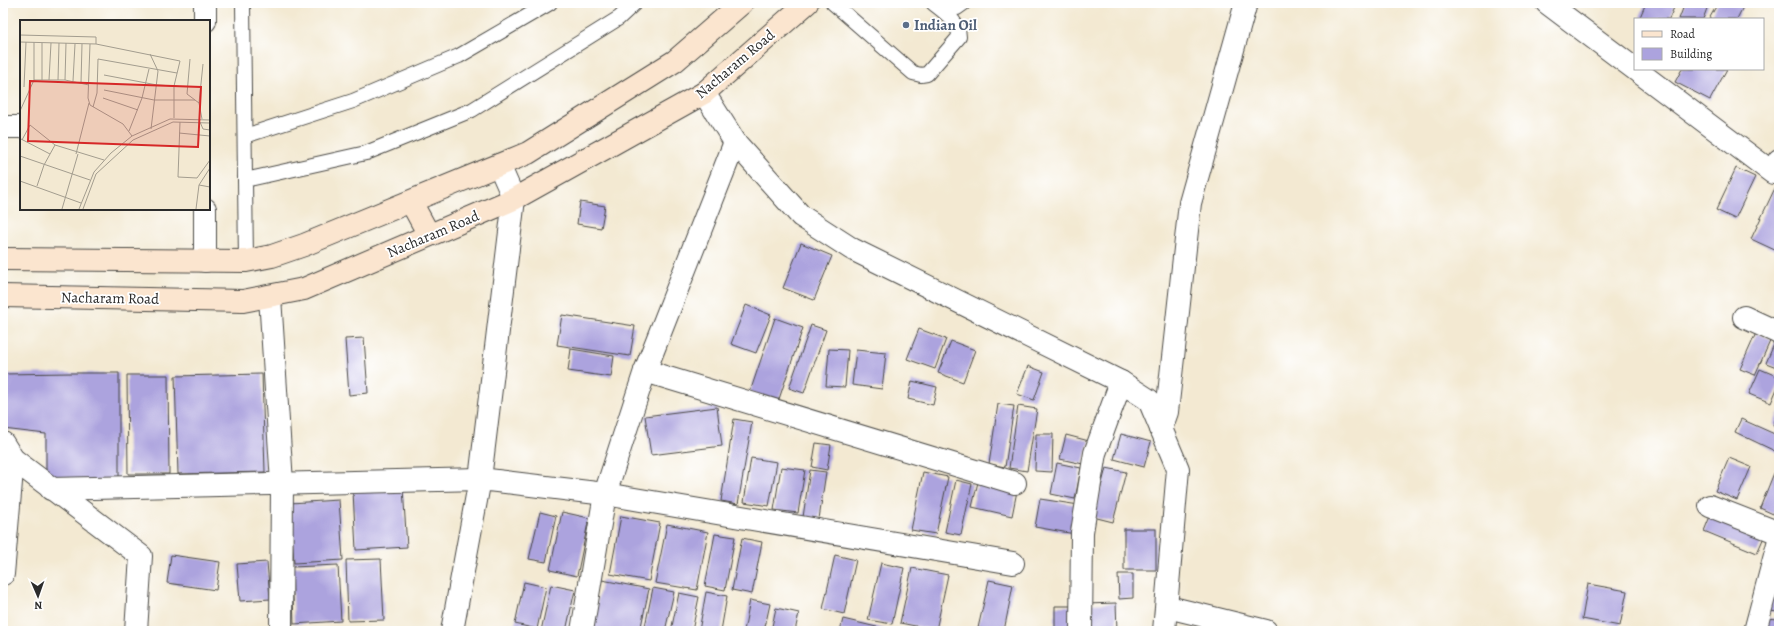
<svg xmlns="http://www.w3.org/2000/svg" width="1782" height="634" viewBox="0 0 1782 634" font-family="Alegreya,serif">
<rect width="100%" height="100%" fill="#fff"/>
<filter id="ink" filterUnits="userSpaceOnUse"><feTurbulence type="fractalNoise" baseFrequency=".025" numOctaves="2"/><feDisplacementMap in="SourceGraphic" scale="8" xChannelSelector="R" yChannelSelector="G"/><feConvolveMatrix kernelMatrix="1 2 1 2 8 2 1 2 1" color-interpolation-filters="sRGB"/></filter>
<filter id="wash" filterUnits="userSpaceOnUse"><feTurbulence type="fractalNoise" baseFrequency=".012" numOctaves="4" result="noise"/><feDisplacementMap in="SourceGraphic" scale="16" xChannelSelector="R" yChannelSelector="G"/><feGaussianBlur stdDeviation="0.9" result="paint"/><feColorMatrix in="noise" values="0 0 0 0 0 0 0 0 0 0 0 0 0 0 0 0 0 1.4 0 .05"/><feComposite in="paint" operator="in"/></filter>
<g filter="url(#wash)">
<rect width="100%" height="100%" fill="#f3e9d2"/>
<g id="blocks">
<g fill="#aca3de">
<path d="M1646,3H1676L1669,19H1644L1640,17Z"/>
<path d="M1685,3H1709L1703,19H1679Z"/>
<path d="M1718,3H1745L1737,19H1709Z"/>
<path d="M1682,69H1727L1710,100L1675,82Z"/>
<path d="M1736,168L1755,177L1735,219L1716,210Z"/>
<path d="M1775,188L1779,190V252L1751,239Z"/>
<path d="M580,202L605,206L601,228L577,224Z"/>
<path d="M801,243L832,256L814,300L783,288Z"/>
<path d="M746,305L771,315L756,353L731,344Z"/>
<path d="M562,315L635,326L630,356L557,345Z"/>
<path d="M775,318L803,328L778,402L750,392Z"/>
<path d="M811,325L826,330L804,393L789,388Z"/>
<path d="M919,329L946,339L935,369L907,359Z"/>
<path d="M1756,333L1771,339L1755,375L1740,369Z"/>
<path d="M364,338L368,393L349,395L345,339Z"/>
<path d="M951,341L975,350L963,382L938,373Z"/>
<path d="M1775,342L1779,343V368L1766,363Z"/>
<path d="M571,349L614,356L611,377L568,371Z"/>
<path d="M829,349L848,350L845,387L826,386Z"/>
<path d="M856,350L886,353L882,389L852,385Z"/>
<path d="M1028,366L1044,372L1034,400L1017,394Z"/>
<path d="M1760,369L1779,377V384L1771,403L1749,394Z"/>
<path d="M71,373H119V481L46,482V434L3,429V374Z"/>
<path d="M262,374L265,472L178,474L175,376Z"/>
<path d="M127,375H168L169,474H128Z"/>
<path d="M912,381L937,387L933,405L908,399Z"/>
<path d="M998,404L1014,406L1005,467L989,464Z"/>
<path d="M1018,406L1037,409L1027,471L1009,468Z"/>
<path d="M717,407L722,446L651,455L645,416Z"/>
<path d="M1779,412V428L1773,425Z"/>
<path d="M734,419L752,422L738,504L721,501Z"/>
<path d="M1741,419L1779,436V453L1735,432Z"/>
<path d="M1036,434H1053L1052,472L1035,471Z"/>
<path d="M1121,434L1151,442L1144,467L1114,459Z"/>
<path d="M1066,435L1089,441L1083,464L1060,459Z"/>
<path d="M816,443L831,445L827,470L812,467Z"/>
<path d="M751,458L777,462L769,506L744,502Z"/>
<path d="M1729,458L1751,467L1737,500L1715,491Z"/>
<path d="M1057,463L1081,468L1075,499L1051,494Z"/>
<path d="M781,467L805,470L798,513L774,510Z"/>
<path d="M1106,468L1126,472L1113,522L1093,517Z"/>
<path d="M810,470L826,472L819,519L803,517Z"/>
<path d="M923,472L948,477L936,534L911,530Z"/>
<path d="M1774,473L1779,475V499L1773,514L1760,508Z"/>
<path d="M956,480L972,484L961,535L945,532Z"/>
<path d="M978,482L1017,491L1012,516L972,507Z"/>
<path d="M403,488L407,547L356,550L353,491Z"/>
<path d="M1040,499L1079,505L1075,534L1035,527Z"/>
<path d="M339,500L343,560L294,563L290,503Z"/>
<path d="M540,512L556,516L546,562L529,559Z"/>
<path d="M562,512L589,518L577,576L550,570Z"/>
<path d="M1711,514L1764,537L1757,553L1704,531Z"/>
<path d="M621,516L660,523L649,581L610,574Z"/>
<path d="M667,524L708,532L697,590L655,583Z"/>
<rect x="1124" y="529" width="32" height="41"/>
<path d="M715,534L735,537L725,590L705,586Z"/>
<path d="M742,538L762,542L752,594L732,590Z"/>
<path d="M171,555L220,562L216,590L167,583Z"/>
<path d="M835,555L856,560L844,614L823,609Z"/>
<path d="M381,559L384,620L348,621L346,560Z"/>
<path d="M267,562L270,599L240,601L237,564Z"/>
<path d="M881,563L904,568L892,624L868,620Z"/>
<path d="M338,565L341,621L294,624L292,567Z"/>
<path d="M912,568L948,575L936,630L900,623Z"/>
<path d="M1118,574H1133V598L1119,599Z"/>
<path d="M602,580L649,589L640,631H591Z"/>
<path d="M989,580L1013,585L1004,631L978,628Z"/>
<path d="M524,582L546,587L537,629L515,624Z"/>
<path d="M1588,584L1627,591L1620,626L1582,619Z"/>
<path d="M551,585L575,590L566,631H541Z"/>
<path d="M1771,586L1779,588V612L1767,611Z"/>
<path d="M653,588L674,592L665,631H644Z"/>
<path d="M706,592L727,596L721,631H699Z"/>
<path d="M679,593L699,597L692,631H671Z"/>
<path d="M750,600L770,604L764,631H744Z"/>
<path d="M1116,603L1117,631H1087L1086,604Z"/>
<path d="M1055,606H1076V630L1055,629Z"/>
<path d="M776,608L799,613L795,631H771Z"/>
<path d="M1765,618L1779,619V631H1764Z"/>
<path d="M843,619L889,630V631H840Z"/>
</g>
</g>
</g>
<g filter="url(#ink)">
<use href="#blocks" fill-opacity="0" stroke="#494844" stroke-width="1"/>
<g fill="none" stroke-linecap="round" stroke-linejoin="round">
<g stroke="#494844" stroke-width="16">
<g id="service">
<path d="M243,3L245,180"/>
<path d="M833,3L913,73L921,75L927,74L959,37C959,21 944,12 933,3"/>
<path d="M945,3L957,8L964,3"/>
<path d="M245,136L353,101L459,56L550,3"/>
<path d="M246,261L245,180L366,153L472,110L619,18L635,3"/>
</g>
</g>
<g stroke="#494844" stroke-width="24">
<g id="minor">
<path d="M205,3V21"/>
<path d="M1547,3L1773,173L1779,160"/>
<path d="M704,93L735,142L801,216L852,249L1121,382L1149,400L1178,469L1164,631"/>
<path d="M3,127H21"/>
<path d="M205,209V261"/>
<path d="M270,297L282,483L281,631"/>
<path d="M1744,317L1779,333"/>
<path d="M645,371L1015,483"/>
<path d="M1161,429L1167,412L1190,203L1246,3"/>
<path d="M3,443L13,459L141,556L136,631"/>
<path d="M51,489L480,479L605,494L1013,563"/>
<path d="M1710,506L1779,533"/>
<path d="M3,574L13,459"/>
<path d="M1168,607L1266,631"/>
<path d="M452,631L480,479L514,199L499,165"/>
<path d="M582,631L605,494L645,371L735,142"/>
<path d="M1081,631L1082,532L1095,453L1121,382"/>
<path d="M1755,631L1779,540"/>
</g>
</g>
<g stroke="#494844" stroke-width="24">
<g id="secondary">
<path d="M411,202L429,235"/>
<path d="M3,259L246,261L272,256L304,245L528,153L675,61L742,3"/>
<path d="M3,296L243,301L304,289L514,199L704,93L807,3"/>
</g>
</g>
<use href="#service" stroke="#fff" stroke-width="14"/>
<use href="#minor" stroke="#fff" stroke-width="22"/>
<use href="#secondary" stroke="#fbe5cf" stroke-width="22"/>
</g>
</g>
<circle fill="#5c6f8a" stroke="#fff" stroke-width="1.5" cx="906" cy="25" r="4"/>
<g text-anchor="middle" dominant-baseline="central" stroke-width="3.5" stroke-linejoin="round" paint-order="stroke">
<g font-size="15" font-weight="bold" fill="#4e5e75" stroke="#fff" text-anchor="start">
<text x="914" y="25">Indian Oil</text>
</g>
<g font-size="15" fill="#2b2b2b" stroke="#fff">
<text transform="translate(735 64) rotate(-40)">Nacharam Road</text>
<text transform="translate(433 234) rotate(-23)">Nacharam Road</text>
<text transform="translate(110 298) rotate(1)">Nacharam Road</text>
</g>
</g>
<g transform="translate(20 20)">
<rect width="190" height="190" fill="#f3e9d2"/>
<path fill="none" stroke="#a39d8f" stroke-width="1" d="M0,15L76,17V24M0,22L76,24L160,41L154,66V98M70,24L68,78L70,85L103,104L112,116M130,34L138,51L131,109M170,39L167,74L179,83L182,99M84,55L137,65L154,66M14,60H45L69,65M22,60V23M29,60L31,23M38,60L39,23M45,60L46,23M53,61L55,24M61,63L62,24M4,67L6,22M84,70L134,80H175M83,78L118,90M179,83L183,44M73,87L77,73L78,39L157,53M0,91L14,60V22M160,102L158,157L177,158L190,140M180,102L183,109L190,110M109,111L122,78L129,49M159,113L190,116M1,119L30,134M2,120L10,105L35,125L84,140M56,134L69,83M0,136L70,160M190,148L179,165L190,167M0,161L61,183M17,166L24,145L35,125M42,189L58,134M59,189L74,152L91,133L112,116L150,99L190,100M63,189L76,154L113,120L153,102L190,103M176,189L179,165"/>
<path fill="#d62828" fill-opacity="0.15" stroke="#d62828" stroke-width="2" d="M10,61L181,67L178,127L8,121Z"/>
<rect width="190" height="190" fill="none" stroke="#2b2b2b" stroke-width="2"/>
</g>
<rect width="1782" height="634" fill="none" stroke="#fff" stroke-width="16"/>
<rect x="1634" y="18" width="130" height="52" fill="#ffffff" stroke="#aaaaaa"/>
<rect x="1642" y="31" width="20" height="6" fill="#fbe5cf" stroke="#aaaaaa"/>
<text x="1670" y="38" font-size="12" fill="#2b2b2b">Road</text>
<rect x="1642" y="48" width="20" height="12" fill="#aca3de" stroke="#aaaaaa"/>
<text x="1670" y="58" font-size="12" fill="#2b2b2b">Building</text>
<g transform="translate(38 596) rotate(178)" stroke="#ffffff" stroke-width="3" paint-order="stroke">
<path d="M0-3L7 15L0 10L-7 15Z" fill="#2b2b2b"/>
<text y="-6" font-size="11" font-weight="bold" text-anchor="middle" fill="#2b2b2b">N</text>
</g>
</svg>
